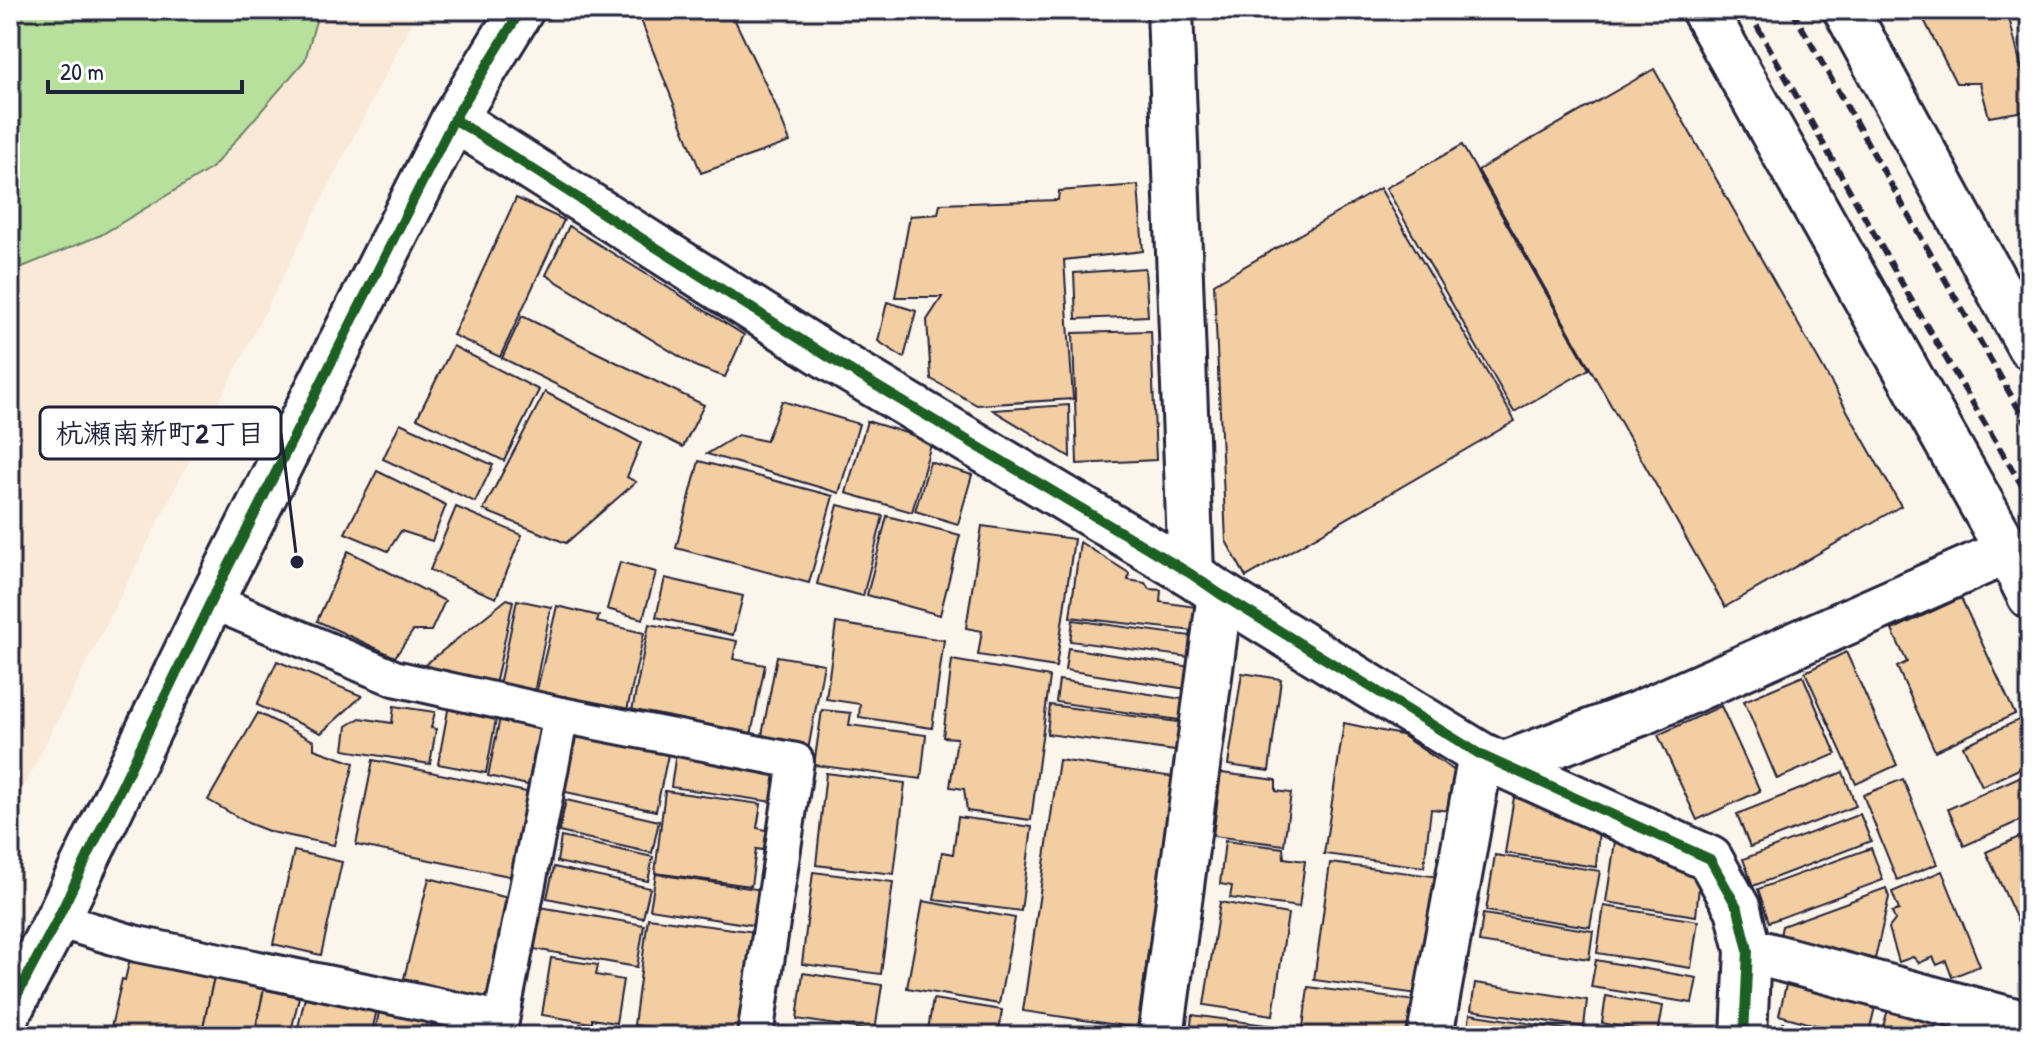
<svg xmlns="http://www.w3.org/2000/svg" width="2040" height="1046" viewBox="0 0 2040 1046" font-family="'Patrick Hand','Klee One',sans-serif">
<rect width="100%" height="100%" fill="#fcf5ec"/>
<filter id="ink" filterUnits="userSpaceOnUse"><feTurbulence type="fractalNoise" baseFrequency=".0125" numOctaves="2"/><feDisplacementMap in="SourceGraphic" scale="16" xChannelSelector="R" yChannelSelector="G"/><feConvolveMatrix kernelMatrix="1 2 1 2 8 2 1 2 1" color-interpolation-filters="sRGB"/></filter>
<g filter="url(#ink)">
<path fill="#f9e9d6" d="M10,10H418L10,814Z"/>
<path fill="#b6e09c" stroke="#6c816c" stroke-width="2" d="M10,10H319L305,60L212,168L101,235L10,272Z"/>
<g fill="#f2cea2" stroke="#22223b" stroke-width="2">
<path d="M637,10H730L775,104L790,142L701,173Z"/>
<path d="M1919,10H2007L2030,102V110L1989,117L1980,83H1956Z"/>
<path d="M1654,69L1901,506L1725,607L1478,170Z"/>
<path d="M1462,145L1589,369L1514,412L1386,188Z"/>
<path d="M1138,185L1143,251L1064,260L1073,399L977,405L931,379L927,320L942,297H895L910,216L938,214L940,204L1058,200L1059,191Z"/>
<path d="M1380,188L1515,421L1246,577L1226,541L1214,284Z"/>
<path d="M516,198L564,220L500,357L453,335Z"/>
<path d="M569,226L744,335L725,377L697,367L546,275Z"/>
<path d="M1145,268L1148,316L1076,319L1074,273Z"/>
<path d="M887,302L916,311L904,358L878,341Z"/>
<path d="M522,316L704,405L683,447L502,358Z"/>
<path d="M1151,331L1156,460L1077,464L1073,333Z"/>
<path d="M453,346L539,390L504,461L417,418Z"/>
<path d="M545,392L641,443L627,477L636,482L566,543L483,510Z"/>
<path d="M782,401L859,424L839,493L707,454L738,435L766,441Z"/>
<path d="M1069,405L1070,457L993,410Z"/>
<path d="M867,421L932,441L912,512L846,493Z"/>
<path d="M400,423L493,465L475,502L383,459Z"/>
<path d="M699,461L833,496L809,583L676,548Z"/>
<path d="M930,462L972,475L958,524L915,511Z"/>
<path d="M377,471L446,505L432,541L401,531L388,551L345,533Z"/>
<path d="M838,505L883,516L863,596L817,584Z"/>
<path d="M456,507L522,535L496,598L430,570Z"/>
<path d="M887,516L960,535L940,615L867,595Z"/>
<path d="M982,526L1074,539L1056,667L978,655L982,631L966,628Z"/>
<path d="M1080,542L1129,573L1128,580L1145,583L1149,589L1161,590L1160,602L1196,607L1193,631L1070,617Z"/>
<path d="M348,551L445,601L431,631H413L395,657L317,621Z"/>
<path d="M620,562L656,572L643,619L607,609Z"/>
<path d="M665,578L743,596L733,635L656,617Z"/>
<path d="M1961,598L2015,714L1935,751L1897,667L1907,662L1892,630Z"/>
<path d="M507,599L513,601L495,685L421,668Z"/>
<path d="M517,600L551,607L534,693L499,685Z"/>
<path d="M557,606L599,616L597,622L644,633L626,715L536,694Z"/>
<path d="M1073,620L1191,636L1188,657L1070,641Z"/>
<path d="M836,623L944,640L932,728L859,717L860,704L826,699Z"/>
<path d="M649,624L737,641L733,659L765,665L751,735L632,711Z"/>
<path d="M1068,648L1191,667L1187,689L1065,670Z"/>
<path d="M1846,652L1897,765L1856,784L1805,672Z"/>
<path d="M777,656L824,664L808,750L761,741Z"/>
<path d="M952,660L1050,677L1031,820L967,811L964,789L950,787L957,738L943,737Z"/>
<path d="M277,661L362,696L321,733L257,705Z"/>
<path d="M1242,673L1281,679L1269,771L1228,765Z"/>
<path d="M1803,676L1836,754L1777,779L1744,701Z"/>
<path d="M1059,680L1189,700L1186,721L1056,702Z"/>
<path d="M449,705L497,714L486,773L438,764Z"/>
<path d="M1050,705L1186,723L1183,752L1047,734Z"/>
<path d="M394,706L435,712L431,728L436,729L430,764L344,750L347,726L360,718L392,723Z"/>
<path d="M1721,706L1760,791L1697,820L1658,735Z"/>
<path d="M822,710L851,713L849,725L926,735L921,779L814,765Z"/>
<path d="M258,713L314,741V749L354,763L334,845L271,832L248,823L208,800Z"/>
<path d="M501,713L545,722L532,786L488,776Z"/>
<path d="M2025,717L2030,728V764L1982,786L1963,746Z"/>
<path d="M1344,723L1401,735L1458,773L1452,811L1431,809L1424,867L1324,854Z"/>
<path d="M574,730L669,750L656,811L561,791Z"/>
<path d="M676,752L784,770L780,803L671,787Z"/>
<path d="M373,760L531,793L514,877L356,845Z"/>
<path d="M1059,760L1174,777L1137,1028L1023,1011Z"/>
<path d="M1843,772L1856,806L1750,847L1737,814Z"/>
<path d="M2030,772V816L1964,846L1948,809Z"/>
<path d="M826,773L905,783L894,874L816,865Z"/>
<path d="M1221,773L1276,780V791L1291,793L1284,845L1213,836Z"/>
<path d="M1903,779L1937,864L1897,880L1863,795Z"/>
<path d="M665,791L761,804L757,828L771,831L769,851L756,849L751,886L655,873Z"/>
<path d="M1514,797L1599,829L1596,867L1505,853Z"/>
<path d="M566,800L659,821L652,853L559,832Z"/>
<path d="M1860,814L1871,841L1753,886L1743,859Z"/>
<path d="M958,817L1032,827L1021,911L934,900L942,852L953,854Z"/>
<path d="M1617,828L1700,876L1696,916L1606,902Z"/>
<path d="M2030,832V948L1986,852Z"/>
<path d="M561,837L653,857L648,881L557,862Z"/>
<path d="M1225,841L1283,848L1284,858L1305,861L1299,907L1230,898L1232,886L1220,884Z"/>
<path d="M1871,848L1883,880L1769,922L1758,889Z"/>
<path d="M294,851L342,862L321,955L273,944Z"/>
<path d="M1495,855L1600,871L1590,927L1486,911Z"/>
<path d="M1330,863L1441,877L1425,995L1314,980Z"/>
<path d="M554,867L650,888L643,918L547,898Z"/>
<path d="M1942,871L1980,966L1952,977L1946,961L1937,965L1933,957L1919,963L1913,957L1899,962L1889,928L1895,920L1892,912L1899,910L1892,892Z"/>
<path d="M813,872L893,882L881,974L802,964Z"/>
<path d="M656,874L763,890L758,926L650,909Z"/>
<path d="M429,878L512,899L487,999L404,978Z"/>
<path d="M1886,888L1889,897L1875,959L1780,936L1782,926Z"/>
<path d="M923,901L1015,918L999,1004L907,988Z"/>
<path d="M1220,902L1288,914L1273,1015L1204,1005Z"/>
<path d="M1604,906L1698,921L1691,968L1597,953Z"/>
<path d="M540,907L644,925L637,967L534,949Z"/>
<path d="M1483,914L1593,931L1589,959L1479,942Z"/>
<path d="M648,918L756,932L742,1036H711L634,1025Z"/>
<path d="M131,954L217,964L201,1036H109L122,979L125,980Z"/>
<path d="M551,958L598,965L596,975L623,980L616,1023L592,1019V1023L542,1015Z"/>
<path d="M2030,959V993L2019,964Z"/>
<path d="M1596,960L1697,978L1692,1003L1591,987Z"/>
<path d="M1789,972L1878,995L1868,1036H1855L1779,1015Z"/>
<path d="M803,973L882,985L875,1031L797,1019Z"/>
<path d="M214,977L264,989L254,1036H201Z"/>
<path d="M1475,983L1587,1000L1584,1027L1471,1010Z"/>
<path d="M1308,987L1424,1002L1420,1036H1302Z"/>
<path d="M264,989L299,997L290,1036H254Z"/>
<path d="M306,993L377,1009L371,1036H296Z"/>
<path d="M1606,996L1663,1006L1658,1034L1602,1023Z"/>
<path d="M933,999L1002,1010L998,1036H927Z"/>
<path d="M1891,1000L2018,1036H1880Z"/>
<path d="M380,1008L428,1019L424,1036H374Z"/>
<path d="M1470,1014L1583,1032L1582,1036H1467Z"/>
<path d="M1192,1015L1281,1027L1280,1036H1190Z"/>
<path d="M1783,1023L1827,1036H1779Z"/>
<path d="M432,1024L480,1035V1036H429Z"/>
<path d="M580,1024L625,1033V1036H578Z"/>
<path d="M782,1027L860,1036H781Z"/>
</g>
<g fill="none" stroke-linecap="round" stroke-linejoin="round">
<g stroke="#22223b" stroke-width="40">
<g id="lane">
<path d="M211,601L394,678L561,715L796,761L755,1036"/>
<path d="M57,920L137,944L501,1019"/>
<path d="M498,1036L561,715"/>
</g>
</g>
<g stroke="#22223b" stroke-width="50">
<g id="street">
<path d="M1170,10L1191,574"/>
<path d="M1704,10L2008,551L2030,596"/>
<path d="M1846,10L2030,347"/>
<path d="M454,119L830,358L1191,574L1220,594L1481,755L1710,859L1738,909L1748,950L1744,1036"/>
<path d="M1502,765L1638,714L2008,551"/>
<path d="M1748,950L2030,1025"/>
<path d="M1161,1036L1220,594"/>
<path d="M1430,1036L1481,755"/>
</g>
</g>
<g stroke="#22223b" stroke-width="50">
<path id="secondary" d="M10,1009L57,920L211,601L454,119L521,10"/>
</g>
<use href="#lane" stroke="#fff" stroke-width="34"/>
<use href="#street" stroke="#fff" stroke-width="44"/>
<use href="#secondary" stroke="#fff" stroke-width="44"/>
<g stroke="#22223b" stroke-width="6" stroke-dasharray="12 6" stroke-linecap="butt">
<path d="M1748,10L1913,303L2030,499"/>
<path d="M1792,10L2030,429"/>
</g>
<g stroke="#fff" stroke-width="15">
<g id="cycleway">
<path d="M454,119L830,358L1191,574L1220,594L1481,755L1710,859L1738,909L1748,950L1744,1036"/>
<path d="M10,1009L57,920L211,601L454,119L521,10"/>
</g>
</g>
<use href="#cycleway" stroke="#1b5e20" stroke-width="10"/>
</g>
</g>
<path fill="none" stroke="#22223b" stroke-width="3" d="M297 562L281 433"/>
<circle fill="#22223b" stroke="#fff" stroke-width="3" cx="297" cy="562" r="8"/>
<rect fill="#fff" stroke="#22223b" stroke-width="3" x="40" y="407" width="241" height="52" rx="8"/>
<g font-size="28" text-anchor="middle" font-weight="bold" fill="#22223b">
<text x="160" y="443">杭瀬南新町2丁目</text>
</g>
<rect width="2040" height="1046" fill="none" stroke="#fff" stroke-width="40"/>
<rect x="20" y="20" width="2000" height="1006" fill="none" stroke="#22223b" stroke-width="3" filter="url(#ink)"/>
<path d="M48 80v12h194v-12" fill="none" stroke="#22223b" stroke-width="4"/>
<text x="60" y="80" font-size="24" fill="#22223b" stroke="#ffffff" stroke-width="6" paint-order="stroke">20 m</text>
</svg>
